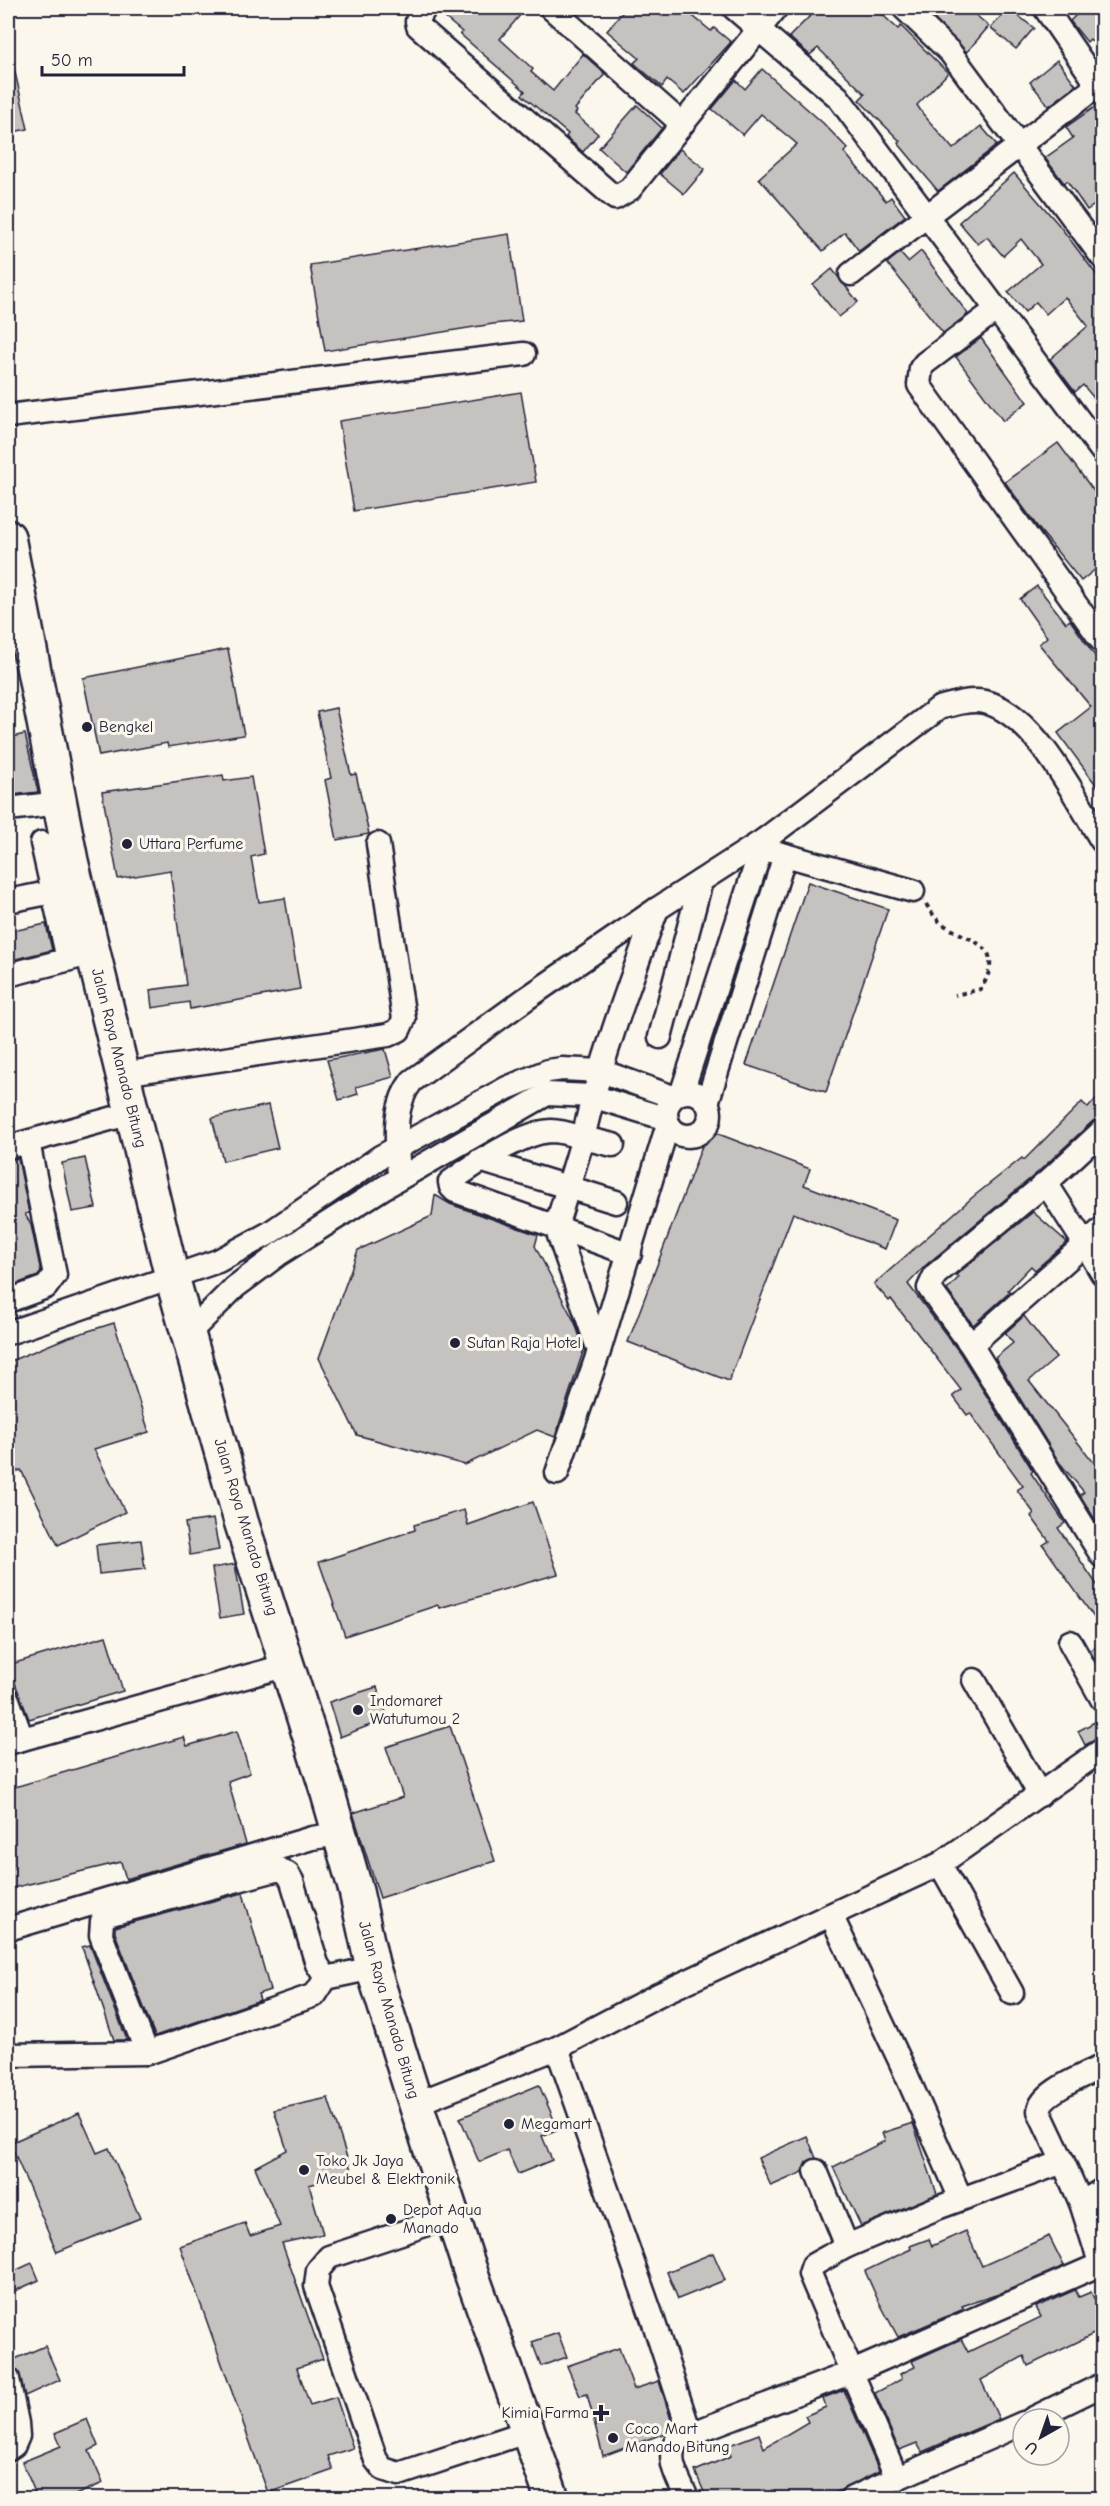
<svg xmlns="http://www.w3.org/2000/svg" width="1110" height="2506" viewBox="0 0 1110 2506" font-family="'Comic Neue',sans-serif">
<rect width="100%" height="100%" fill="#fbf7ec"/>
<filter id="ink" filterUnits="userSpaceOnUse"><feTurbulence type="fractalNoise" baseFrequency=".0167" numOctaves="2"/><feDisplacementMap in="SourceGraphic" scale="12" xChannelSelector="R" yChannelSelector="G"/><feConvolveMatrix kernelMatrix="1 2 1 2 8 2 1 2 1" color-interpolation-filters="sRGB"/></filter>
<g filter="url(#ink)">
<g fill="#c6c2c0" stroke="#22223b" stroke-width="1.5">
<path d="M438,8H526L500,39L533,69L531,72L553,91L583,54L605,74L575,109L577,111L575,114L598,134L583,152L566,137L568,134L522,95L525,91L460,34L462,32L438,12Z"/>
<path d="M626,8H683L711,31L714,28L731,42L684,94L667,80L662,87L634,63L639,58L607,31Z"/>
<path d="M818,8H875L898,29L901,26L948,73L917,105L923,114L953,149L981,126L997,145L938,191L898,143L900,141L859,100L865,94L818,48L810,55L789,37Z"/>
<path d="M923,8H967L989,26L967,52Z"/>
<path d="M1008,8L1034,28L1016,49L991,28Z"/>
<path d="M1083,8H1102V52L1090,39L1087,42L1070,21Z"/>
<path d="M1057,60L1076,85L1049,106L1030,82Z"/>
<path d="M8,68H14L28,129L8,133Z"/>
<path d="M762,69L823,123L848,149L844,152L886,201L891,197L905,216L859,251L845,232L823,251L759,178L797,144L761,114L743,135L712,109L736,80L745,89Z"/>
<path d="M1102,102V200L1087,210L1067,181L1064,183L1045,158L1073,138L1066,127Z"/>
<path d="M637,105L662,128L626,172L599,148Z"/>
<path d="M680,149L705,169L684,194L660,174Z"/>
<path d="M1014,173L1059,225L1102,282V389L1093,397L1083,385L1075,392L1050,359L1088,326L1065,297L1046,314L1036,302L1025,312L1008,292L1041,264L1021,239L1003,256L987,237L978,244L959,222Z"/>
<path d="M509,234L522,321L493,324L325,351L310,265Z"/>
<path d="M921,251L968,314L943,333L887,263L900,253L908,262Z"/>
<path d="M832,269L858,302L839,317L813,285Z"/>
<path d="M981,338L1027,402L1003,421L956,357Z"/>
<path d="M521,392L536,482L354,511L339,421Z"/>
<path d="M1058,443L1102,502V564L1081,581L1039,529L1005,482Z"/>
<path d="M1037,586L1066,623L1070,620L1102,666V793L1058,733L1091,707L1039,644L1047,637L1020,599Z"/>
<path d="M228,649L244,735L168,747L167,743L99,756L83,678Z"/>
<path d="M336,708L351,775L356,774L369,834L337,840L325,780L331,778L317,712Z"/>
<path d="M25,734L38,792L12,795L8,738Z"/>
<path d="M223,775L224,781L251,777L264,854L251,857L259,902L285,898L300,989L190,1009L189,1002L152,1008L150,990L186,985L170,870L118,879L102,792Z"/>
<path d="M808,882L888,909L826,1092L746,1065Z"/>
<path d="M46,924L52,950L8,961V932Z"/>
<path d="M385,1049L393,1077L356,1087L358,1094L339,1100L327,1060Z"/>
<path d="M1102,1092V1118L1093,1121L1037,1173L926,1265L908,1284L960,1353L1033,1471L1031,1473L1065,1523L1058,1528L1102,1592V1629L1043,1545L1049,1541L1031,1516L1034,1513L1017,1490L1023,1486L970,1413L967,1415L953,1396L961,1390L891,1299L889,1301L874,1284L974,1196L1022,1158L1024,1160L1082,1102L1088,1108Z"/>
<path d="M268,1105L278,1148L223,1161L212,1118Z"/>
<path d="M708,1130L810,1169L804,1185L896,1220L885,1249L793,1213L729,1381L628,1342Z"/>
<path d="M18,1158L29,1213L25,1214L31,1225L41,1272L38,1276L8,1287V1160Z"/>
<path d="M85,1158L96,1208L72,1212L62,1163Z"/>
<path d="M435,1195L450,1204L538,1235L535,1246L575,1323L584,1349L555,1437L537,1430L465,1465L357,1435L319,1358L358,1250L432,1216Z"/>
<path d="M1033,1212L1067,1242L1035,1270L1031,1266L1008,1290L1010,1292L973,1325L947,1290L959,1277L956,1275Z"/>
<path d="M1024,1316L1056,1358L1029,1381L1095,1464L1102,1458V1531L1080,1495L1084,1492L1059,1462L995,1358L1013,1343L1005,1333Z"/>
<path d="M114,1323L149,1432L94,1449L125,1512L58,1545L21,1470L8,1475V1362L66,1338Z"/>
<path d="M533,1502L558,1574L439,1608L438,1605L345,1636L319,1562L415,1530L414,1525L464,1510L468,1525Z"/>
<path d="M213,1519L219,1550L190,1555L185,1523Z"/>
<path d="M141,1540L145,1569L99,1574L96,1545Z"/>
<path d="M235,1564L244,1614L220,1618L212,1568Z"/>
<path d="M106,1636L123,1691L29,1719L8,1665Z"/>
<path d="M1102,1642V1672L1090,1651Z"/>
<path d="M377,1687L388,1718L340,1737L329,1702Z"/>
<path d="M1102,1718V1737L1085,1745L1078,1731Z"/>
<path d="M450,1726L495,1861L380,1898L353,1813L403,1797L386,1747Z"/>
<path d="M237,1731L250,1773L228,1781L246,1844L126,1879L121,1862L8,1889V1789L184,1737L187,1746Z"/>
<path d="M243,1893L270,1990L258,1994L260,2000L155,2036L115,1933V1927Z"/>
<path d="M90,1945L127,2040H114L82,1947Z"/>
<path d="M539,2085L558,2129L542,2136L552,2160L518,2174L507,2150L479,2162L460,2118Z"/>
<path d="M328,2098L352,2173L309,2185L323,2234L282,2243L323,2359L297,2368L310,2405L336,2397L353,2448L328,2456L333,2470L268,2493L180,2246L245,2223L250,2236L280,2226L255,2167L287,2150L274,2110Z"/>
<path d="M79,2113L97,2153L109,2148L140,2218L57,2252L10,2143Z"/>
<path d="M913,2123L937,2194L861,2226L833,2167L885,2141L882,2133Z"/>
<path d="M807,2136L816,2158L806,2162L803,2172L771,2186L758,2158Z"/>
<path d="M966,2231L982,2266L1049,2236L1064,2266L999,2294L962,2306L964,2309L898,2337L877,2298L865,2271L911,2249L910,2246L929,2239L932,2246Z"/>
<path d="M713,2253L725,2280L678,2299L667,2272Z"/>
<path d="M32,2263L39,2280L8,2294V2274Z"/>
<path d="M1075,2290L1079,2297L1091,2292L1102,2316V2330L1028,2366L1024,2356L981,2380L999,2419L922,2452L917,2443L899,2450L875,2393L902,2379L900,2374L915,2367L912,2361L961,2339L968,2352L1041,2317L1036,2307Z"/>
<path d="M558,2333L567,2357L541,2366L532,2342Z"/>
<path d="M45,2346L60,2380L25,2396L18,2371L8,2362Z"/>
<path d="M619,2348L634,2389L659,2381L673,2426L665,2433L603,2456L587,2394L580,2396L567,2366Z"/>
<path d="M844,2390L879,2471L823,2499H707L695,2471L731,2456L727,2446L759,2434L764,2448L808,2422L805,2416L826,2407L823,2398Z"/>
<path d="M87,2419L98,2446L89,2451L103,2483L66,2499H38L22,2462L61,2446L55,2433Z"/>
</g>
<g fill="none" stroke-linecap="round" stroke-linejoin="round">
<g stroke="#22223b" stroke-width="27">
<g id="minor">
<path d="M425,8L417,21L418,26L615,198L630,189L776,8"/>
<path d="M551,8L682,124"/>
<path d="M734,8L838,97L1102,451"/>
<path d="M904,8L950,52L1102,257"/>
<path d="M851,274L1093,89V78L1045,8"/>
<path d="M997,309L925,363L921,368L919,385L1102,641"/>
<path d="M8,416L524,354"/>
<path d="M8,809L60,803"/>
<path d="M42,843L68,959"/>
<path d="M771,851L913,891"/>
<path d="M8,901L53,892"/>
<path d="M657,909L764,840L939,708C953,704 970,699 985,702C1035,714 1076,799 1102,841"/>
<path d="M8,975L82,956"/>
<path d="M660,1037L701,881"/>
<path d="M122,1074L388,1035L399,1030L404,1019L378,844"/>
<path d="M682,1092L764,840"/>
<circle cx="688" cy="1114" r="22"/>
<path d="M707,1103L785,855"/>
<path d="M1102,1131L1046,1183L935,1275L929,1288L971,1345L1102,1556"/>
<path d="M613,1145L583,1138L556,1227L630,1254"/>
<path d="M8,1147L132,1113"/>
<path d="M480,1160L616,1202"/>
<path d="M399,1178C398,1146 390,1108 412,1081L527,998L657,909C629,985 601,1059 583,1138C573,1135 562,1131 551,1131C523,1132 473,1165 450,1182L451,1187L455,1191L556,1227L599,1351L557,1473"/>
<path d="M1046,1183L1085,1244L1102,1229"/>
<path d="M8,1301L46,1287L55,1275L28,1142"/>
<path d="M190,1332L235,1287L279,1254L383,1188L547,1094L592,1096L667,1119"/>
<path d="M8,1333L218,1261L268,1234L380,1157L507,1088L548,1071L562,1069L601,1071L673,1097"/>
<path d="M971,1345L1085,1244L1102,1273"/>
<path d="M599,1351L668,1124"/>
<path d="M1070,1642L1102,1699"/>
<path d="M974,1680L1040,1795"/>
<path d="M8,1700L22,1739"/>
<path d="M8,1743L288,1665"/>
<path d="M940,1864L1012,1993"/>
<path d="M831,1915L902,2065L961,2199"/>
<path d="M8,1929L312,1838L339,1834"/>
<path d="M557,2048L652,2317L690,2433"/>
<path d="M147,2053L101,1935L102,1921L107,1915L279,1869L288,1874L292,1881L317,1964L326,1978L373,1968"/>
<path d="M8,2055L147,2053L315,1995L326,1978"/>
<path d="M415,2104L557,2048L658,1995L940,1864L1102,1750"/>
<path d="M1063,2162L1039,2111C1040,2092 1086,2075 1102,2066"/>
<path d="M816,2171L847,2246"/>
<path d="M1102,2190L1081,2203L1102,2269"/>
<path d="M452,2216L329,2257L318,2270L316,2286L376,2460L383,2469L399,2474L529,2431"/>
<path d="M8,2379L17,2423L18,2436L14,2445L8,2449"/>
<path d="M1032,2419L1102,2385"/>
<path d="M897,2479L810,2274L813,2265L847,2246L937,2208L1063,2162L1081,2203"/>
<path d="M687,2498C678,2478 665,2460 677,2439L850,2373L1101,2264"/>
<path d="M852,2498L1023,2423"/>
</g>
</g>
<g stroke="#22223b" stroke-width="38">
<path id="highway" d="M8,537L71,861L172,1277L241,1521L327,1790L356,1891L373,1968L411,2089L470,2270L552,2498"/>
</g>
<path stroke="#22223b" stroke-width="4" stroke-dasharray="4.5 4.5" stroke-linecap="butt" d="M926,904C932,914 938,922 949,928C978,944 1005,948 981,989L955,995"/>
<use href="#minor" stroke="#fbf7ec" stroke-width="22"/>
<use href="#highway" stroke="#fbf7ec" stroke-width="33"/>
</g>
</g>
<g fill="#22223b" stroke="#fbf7ec" stroke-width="2">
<circle cx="87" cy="727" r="6"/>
<circle cx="127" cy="844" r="6"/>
<circle cx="455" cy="1343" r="6"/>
<circle cx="358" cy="1710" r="6"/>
<circle cx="509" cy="2124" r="6"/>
<circle cx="304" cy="2170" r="6"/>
<circle cx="391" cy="2219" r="6"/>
<path d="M598 2404h6v6h6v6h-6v6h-6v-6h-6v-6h6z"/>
<circle cx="613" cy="2438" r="6"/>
</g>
<g text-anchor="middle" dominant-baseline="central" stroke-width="6" stroke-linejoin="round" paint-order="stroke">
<g font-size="16" fill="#22223b" stroke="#fbf7ec" text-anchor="start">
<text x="99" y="727">Bengkel</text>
<text x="139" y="844">Uttara Perfume</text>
<text x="467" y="1343">Sutan Raja Hotel</text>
<text x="370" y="1701">Indomaret<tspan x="370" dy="18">Watutumou 2</tspan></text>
<text x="521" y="2124">Megamart</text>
<text x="316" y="2161">Toko Jk Jaya<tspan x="316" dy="18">Meubel &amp; Elektronik</tspan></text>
<text x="403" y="2210">Depot Aqua<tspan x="403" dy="18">Manado</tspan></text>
<text x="589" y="2413" text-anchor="end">Kimia Farma</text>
<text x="625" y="2429">Coco Mart<tspan x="625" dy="18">Manado Bitung</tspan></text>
</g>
<g font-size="16" fill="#22223b" stroke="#fbf7ec">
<text transform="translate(119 1058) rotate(76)">Jalan Raya Manado Bitung</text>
<text transform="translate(246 1527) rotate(73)">Jalan Raya Manado Bitung</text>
<text transform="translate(389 2010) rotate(74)">Jalan Raya Manado Bitung</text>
</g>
</g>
<rect width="1110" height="2506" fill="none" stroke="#fbf7ec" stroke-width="30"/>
<rect x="15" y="15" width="1080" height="2476" fill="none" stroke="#22223b" stroke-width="2" filter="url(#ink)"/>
<g transform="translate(1041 2437) rotate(220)"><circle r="28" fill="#fbf7ec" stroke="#a4a2a5" stroke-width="1.5"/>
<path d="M0-4.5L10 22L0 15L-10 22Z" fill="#22223b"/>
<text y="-9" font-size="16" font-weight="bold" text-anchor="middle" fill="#22223b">U</text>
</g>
<path d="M42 66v9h142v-9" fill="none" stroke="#22223b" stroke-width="3"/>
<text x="51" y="66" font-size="18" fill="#22223b" stroke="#fbf7ec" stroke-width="4.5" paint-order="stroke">50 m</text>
</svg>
